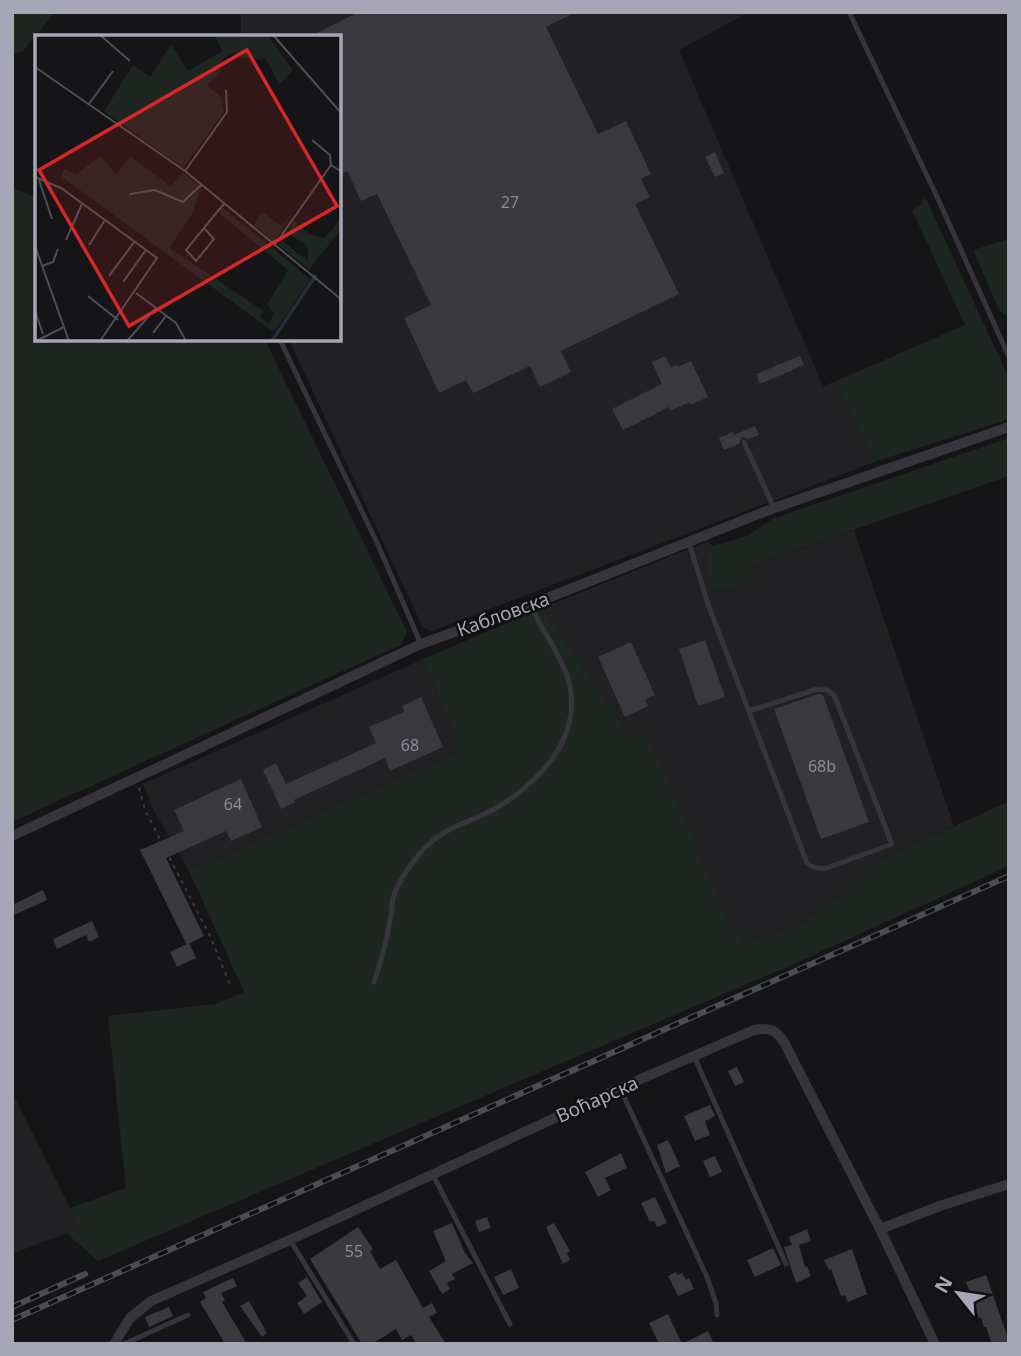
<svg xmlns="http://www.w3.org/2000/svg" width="1021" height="1356" viewBox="0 0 1021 1356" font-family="'Noto Sans',sans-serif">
<rect width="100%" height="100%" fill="#151416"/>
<g fill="#212023">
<path d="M241,12H749L679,50L823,386L836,381L877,461L432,631L423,628L289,340H340V37H241Z"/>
<path d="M854,530L954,826L894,854L864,871L839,896L800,924L746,943L728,922L629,735L542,608L708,541L713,546L708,553L716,592L754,583L752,565Z"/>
<path d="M423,659L456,738L454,753L189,871L153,809L143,784Z"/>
<path d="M12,1092L80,1228L12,1254Z"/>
</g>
<g fill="#1e2621">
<path d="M12,12H55L23,51L12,55Z"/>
<path d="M12,187L37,198V340H265L407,632L400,645L12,822Z"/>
<path d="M925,197L1009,378V419L877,461L836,381L965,325L912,210L921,205Z"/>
<path d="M1009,239V317L1000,312L973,250Z"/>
<path d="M1009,438V476L752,565L755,583L716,592L706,565L708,553L713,546L747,536L772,519Z"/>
<path d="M542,608L629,735L647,733L728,922L746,943L800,924L839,896L864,871L894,854L1009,801V866L787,967L98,1261L66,1233L80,1228L70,1208L126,1188L108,1016L215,1004L244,992L189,871L454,753L456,738L423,659Z"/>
</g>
<g fill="#3a393e">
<path d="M359,12H576L546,27L598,134L626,121L651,174L641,179L650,197L635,204L679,294L561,351L571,372L540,387L530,366L473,393L466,380L439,393L404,318L431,305L377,194L361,201L347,171L340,175V37H309Z"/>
<path d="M715,152L724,173L715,177L705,157Z"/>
<path d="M665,356L671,367L677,365L678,367L691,361L708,397L691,405L689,402L671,411L669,407L623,430L612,409L662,384L652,362Z"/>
<path d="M800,356L804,365L760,384L756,374Z"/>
<path d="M755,426L759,435L749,439L742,437L739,444L724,450L719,438L733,432L734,435Z"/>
<path d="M705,640L725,697L698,706L679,649Z"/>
<path d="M631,642L655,695L645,700L648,706L625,717L598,657Z"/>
<path d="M818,694L823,695L869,822L821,839L774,709Z"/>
<path d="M421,697L443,747L390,771L385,758L294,800L295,802L281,809L263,770L276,763L286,784L376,743L369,727L404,712L402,706Z"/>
<path d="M241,779L262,827L231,841L226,831L166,858L204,936L187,945L140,850L184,831L174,810Z"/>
<path d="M43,890L47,900L12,916V905Z"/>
<path d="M92,921L99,937L89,942L86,935L57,949L53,939Z"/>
<path d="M189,943L196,958L177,967L170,952Z"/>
<path d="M737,1067L744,1082L735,1086L728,1071Z"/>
<path d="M710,1105L715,1116L705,1121L710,1135L695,1141L684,1116Z"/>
<path d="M668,1140L680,1166L666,1173L657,1145Z"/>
<path d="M621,1153L627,1168L605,1178L611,1190L598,1197L585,1172Z"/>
<path d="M715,1156L722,1172L710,1177L703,1161Z"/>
<path d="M655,1197L667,1223L657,1227L654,1221L650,1222L641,1203Z"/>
<path d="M487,1217L491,1228L479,1232L475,1221Z"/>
<path d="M452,1223L465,1253L473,1263L452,1274L455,1279L447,1283L450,1289L442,1294L429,1271L446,1261L433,1231Z"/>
<path d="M554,1223L570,1251L567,1253L570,1260L563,1264L546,1227Z"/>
<path d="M358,1227L373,1249L370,1251L380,1269L396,1260L423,1308L432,1303L437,1313L429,1317L446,1344H417L411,1335L402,1340L396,1329L372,1344H362L310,1259Z"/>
<path d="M807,1229L811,1241L799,1245L805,1267L807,1266L811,1276L796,1283L784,1247L792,1245L789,1237Z"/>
<path d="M773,1248L781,1265L755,1277L747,1260Z"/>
<path d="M852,1249L867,1294L848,1302L845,1295L841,1296L831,1269L829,1270L824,1260Z"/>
<path d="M511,1269L519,1288L503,1295L494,1277Z"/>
<path d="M676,1272L678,1275L682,1273L686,1280L689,1278L694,1289L678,1296L668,1276Z"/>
<path d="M986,1275L1009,1341V1344H992L986,1327H984L981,1318H979L966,1282Z"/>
<path d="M307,1277L322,1302L304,1314L297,1303L307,1296L298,1283Z"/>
<path d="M233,1278L237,1286L221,1293L225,1300L222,1302L247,1344H225L200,1302L206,1298L203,1292Z"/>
<path d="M249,1301L267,1333L262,1337L240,1306Z"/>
<path d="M169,1307L173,1316L149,1327L145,1317Z"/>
<path d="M668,1314L682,1344H659L649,1323Z"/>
<path d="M708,1331L714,1344H682Z"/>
</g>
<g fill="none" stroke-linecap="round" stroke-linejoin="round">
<path stroke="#3b3b42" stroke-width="2" stroke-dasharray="3.5 5" stroke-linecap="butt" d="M139,788L145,810L210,936L231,987"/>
<g stroke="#36353b" stroke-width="5">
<path d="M849,12L939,201L1009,357"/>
<path d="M280,340L378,545L421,644"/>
<path d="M744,442L774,508"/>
<path d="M689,543L709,607L807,863L813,867L824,869L892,844L834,695L827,690L817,689L749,711"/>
<path d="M374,982C381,962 387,940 390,920C392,913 392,905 393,898C398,881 415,857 428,845C448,825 475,821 498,807C540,781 580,740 570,686C566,664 540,626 530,605"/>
<path d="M694,1056L786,1264"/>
<path d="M620,1088L707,1277L716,1303L717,1315"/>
<path d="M433,1175L510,1324"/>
<path d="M290,1240L354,1344"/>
<path d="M124,1344L188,1315"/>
</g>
<g stroke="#36353b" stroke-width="10">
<path d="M12,836L421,644L530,605L774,508L1009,427"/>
<path d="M880,1229L940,1206L1009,1184"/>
<path d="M114,1344L130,1318L151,1301L290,1240L620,1088L754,1030C770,1027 777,1030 785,1044L880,1229L935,1344"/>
</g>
<g stroke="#4c4c54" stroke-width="6">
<g id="rail">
<path d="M12,1307L85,1274"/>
<path d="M12,1320L1009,876"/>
</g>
</g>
<use href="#rail" stroke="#100f11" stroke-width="3.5" stroke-dasharray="10" stroke-linecap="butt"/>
</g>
<g text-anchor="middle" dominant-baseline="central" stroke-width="5" stroke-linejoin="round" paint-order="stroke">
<g font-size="16" fill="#8b8b98">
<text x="510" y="202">27</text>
<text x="410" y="745">68</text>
<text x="822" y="766">68b</text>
<text x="233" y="804">64</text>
<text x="354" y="1251">55</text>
</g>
<g font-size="19" fill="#a6a6b6" stroke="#100f11">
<text transform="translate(503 614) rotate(-20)">Кабловска</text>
<text transform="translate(597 1099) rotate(-24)">Воћарска</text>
</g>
</g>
<g transform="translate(35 35)">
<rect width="306" height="306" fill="#151416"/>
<path d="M179,0H232L258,35L244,50L231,24L206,23L199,18L188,24L185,39L172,50L186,62L189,77L148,133L69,76L98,30L115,42L136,10L153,36L188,16ZM66,121L81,140L95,121L136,151L148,138L167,152L157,179L134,213L229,276L225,282L233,288L240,279L232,270L253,235L189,182L184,177L188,173L275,244L242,293L238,296L226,288L27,142L29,134L41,139ZM260,173L239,208L219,190L227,177L247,191ZM306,183V195L274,234L243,210L246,205L273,226V211L252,198L259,186L274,199L290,203Z" fill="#1e2621"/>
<path fill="none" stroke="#2a2e39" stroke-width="3.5" d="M237,306L281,240"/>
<path fill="none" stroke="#4f4e56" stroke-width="2" d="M65,0L95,26M238,0L307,79M0,32L150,136L307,265M54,69L78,36M277,105L295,120L296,130M150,136L192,77L191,55M0,142L26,153L122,223L65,306M4,145L17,184M95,159L120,155L148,167L166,150M169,193L179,204L161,226L151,215L182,177L190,168M31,205L47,169M54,210L70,185M0,211L34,306M239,211L296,130L307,137M7,231L18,227L23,214M74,241L100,206M88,247L111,215M101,258L141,288L151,306M53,261L83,285M0,276L8,299M118,298L131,281M1,306L29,292M92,306L120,274"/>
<path fill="#d62828" fill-opacity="0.15" stroke="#d62828" stroke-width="3.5" d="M212,15L302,171L94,291L4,135Z"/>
<rect width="306" height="306" fill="none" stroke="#a6a6b6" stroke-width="3.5"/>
</g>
<rect width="1021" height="1356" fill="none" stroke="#a6a6b6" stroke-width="28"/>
<g transform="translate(958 1293) rotate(300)" stroke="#100f11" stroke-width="5" paint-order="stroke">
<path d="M0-5L12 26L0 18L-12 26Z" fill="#a6a6b6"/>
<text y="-10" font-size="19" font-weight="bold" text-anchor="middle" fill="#a6a6b6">N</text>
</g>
</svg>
